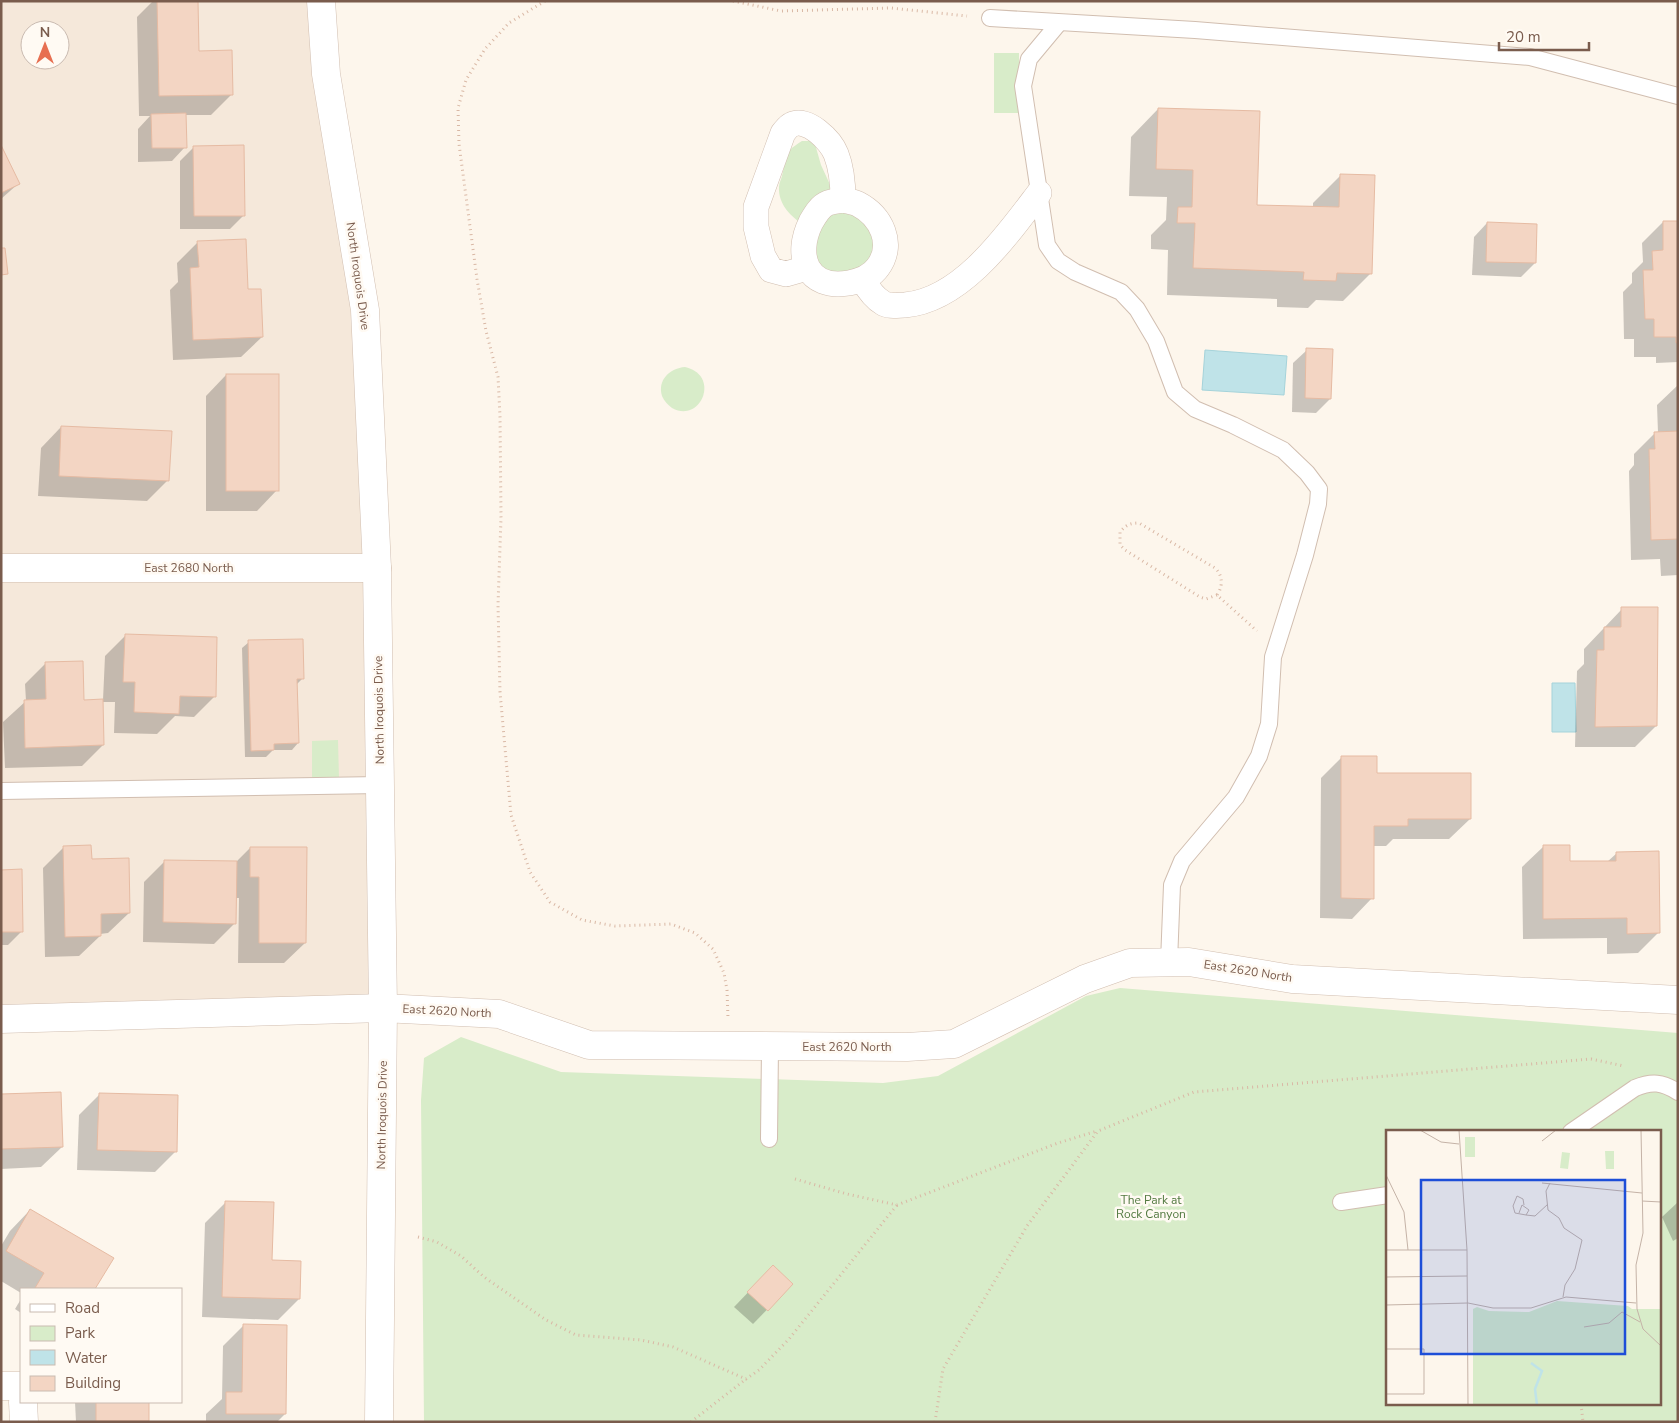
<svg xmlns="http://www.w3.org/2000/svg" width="1679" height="1423" viewBox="0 0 1679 1423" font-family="'Nunito Sans',sans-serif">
<rect width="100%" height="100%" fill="#fdf6ec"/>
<path fill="#f5e8da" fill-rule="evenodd" d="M1,1H321L365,310L383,1008L1,1016ZM30,30H60V60H30Z"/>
<g fill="#d8ecc9" fill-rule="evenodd">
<rect x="994" y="53" width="25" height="60"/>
<path d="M802,141H810L815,144L821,165L833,191L804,225C791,217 778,204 779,187C779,183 781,180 782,176C788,155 781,154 802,141Z"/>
<path d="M849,206L880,238L865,271L824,276L809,247L816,223Z"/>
<path d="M685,367C721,375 701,424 672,408C668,405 664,401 662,396C657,380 670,368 685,367Z"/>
<path d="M338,740L339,778L312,779V741Z"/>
<path d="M1120,988L1678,1033V1422H424L421,1100L424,1058L461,1037L561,1072L883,1083L938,1076L1086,996ZM1388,1132H1660V1404H1388Z"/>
</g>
<g fill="#bfe3e8" stroke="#a5d3da">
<path d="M1205,350L1287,356L1284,395L1202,390Z"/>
<path d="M1552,683H1575L1576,732H1552Z"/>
</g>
<g fill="#0003">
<path d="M153,1H196L197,52L232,94L211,115H185V147L172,161L138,162V129L150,116H139L137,17Z"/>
<path d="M1158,109L1256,206L1313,208V203L1340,176L1371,273L1343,301L1316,300L1308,308L1277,307V299L1167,295L1168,250L1151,249V235L1166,220L1167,197L1129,196L1131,137Z"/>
<path d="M1,148L19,183L1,199Z"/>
<path d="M193,148L244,215L230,229H180V161Z"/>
<path d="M1663,222H1678V362L1656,363V357H1634V339H1624L1623,292L1632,283V273L1643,262L1642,243Z"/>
<path d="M1487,223L1535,263L1521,277L1472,275L1474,237Z"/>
<path d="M198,242L247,291L262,337L241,357L173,360L170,290L178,282L177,263Z"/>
<path d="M1307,350L1330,399L1316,413L1292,412L1293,363Z"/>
<path d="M226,375L277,490L257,511H206V396Z"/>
<path d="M1678,385V575L1661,576L1660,559L1631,560L1629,471L1634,465V454L1655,433H1658L1657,405Z"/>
<path d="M61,427L168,480L147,501L38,496L41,448Z"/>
<path d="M1622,609L1656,726L1635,747H1575L1577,671L1584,664V649Z"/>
<path d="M125,636L215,696L194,717L175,716L157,734L114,733L115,702H102L103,745L82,766L5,768L3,722L26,701L25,684L46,663L83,701L103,700L105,656Z"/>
<path d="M249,642L302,679L296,685L298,743L292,750H273L266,757H245L242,648Z"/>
<path d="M1342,757L1470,819L1449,839H1393L1386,846H1373L1372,898L1352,919L1320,918L1321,778Z"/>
<path d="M64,847L90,861L129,913L108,933L100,934V936L79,956L45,957L43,868Z"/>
<path d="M1543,847L1568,863L1607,862L1617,853L1658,933L1638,953L1607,954V938L1523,939L1522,867Z"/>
<path d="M250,848L305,943L284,963H238L239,898H235V923L214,944L143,942L144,882L165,861L236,862Z"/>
<path d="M1,871L22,931L8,945H1Z"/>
<path d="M100,1094L175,1152L155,1172L77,1170L79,1115Z"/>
<path d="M1,1095L62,1147L41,1167L1,1169Z"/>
<path d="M226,1202L299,1299L278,1320L202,1317L205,1223Z"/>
<path d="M1678,1202V1238L1673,1241L1662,1217Z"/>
<path d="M30,1210L112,1259L94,1289H21V1293L1,1281V1246L10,1231Z"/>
<path d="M759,1281L792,1284L753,1324L734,1307Z"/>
<path d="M21,1299V1313L15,1309Z"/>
<path d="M243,1326L285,1414L277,1422H206V1414L222,1399L223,1346Z"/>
<path d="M75,1402H148V1420L147,1422H76Z"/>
</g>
<g fill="#f3d5c3" stroke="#e6bba3">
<path d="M157,1H198L199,51L232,50L233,95L159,96Z"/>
<path d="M1158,108L1260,111L1257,205L1339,207L1340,174L1375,175L1372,274L1337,273L1336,281L1303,280L1304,272L1193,268L1195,223H1177L1178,207H1192L1193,170L1156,169Z"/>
<path d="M186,113L187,148H152L151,114Z"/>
<path d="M1,145L20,184L1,193Z"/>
<path d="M244,145L245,216H194L193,146Z"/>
<path d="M1663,221H1678V343H1676V337H1654V319H1645L1643,270H1653L1652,251L1663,250Z"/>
<path d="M1487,222L1537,224L1536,263L1486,262Z"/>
<path d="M246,239L248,289H261L263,337L193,340L190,268L199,267L197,241Z"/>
<path d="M1,248H5L8,274L1,275Z"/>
<path d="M1306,348L1333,349L1331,399L1305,398Z"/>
<rect x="226" y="374" width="53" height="117"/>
<path d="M61,426L172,431L169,481L59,476Z"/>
<path d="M1678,431V539L1651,540L1649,449H1655L1654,432Z"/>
<path d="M1621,607H1658L1657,726L1595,727L1597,650H1604V627H1621Z"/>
<path d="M125,634L217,637L216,697L180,696L179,714L134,712L135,682H123Z"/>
<path d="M303,639L304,679H297L299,743L274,744V750L251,751L248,640Z"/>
<path d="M83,661L84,700L103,699L104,745L25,748L24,700L46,699L45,662Z"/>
<path d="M1341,756H1377V773H1471V819H1408V826H1374V899L1341,898Z"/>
<path d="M91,845L92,859L129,858L130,913L101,914V936L65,937L63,846Z"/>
<path d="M1543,845H1570V861H1616V852L1659,851L1660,933L1627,934V918L1543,919Z"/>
<path d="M250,847H307L306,943H259V877H250Z"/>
<path d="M164,860L237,861L236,924L163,922Z"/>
<path d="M22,869L23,932H1V870Z"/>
<path d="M61,1092L63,1147L1,1149V1094Z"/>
<path d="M99,1093L178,1095L177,1152L97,1150Z"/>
<path d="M225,1201L274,1202L272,1260L301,1261L300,1299L222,1297Z"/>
<path d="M30,1209L114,1258L95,1289L35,1288L44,1273L6,1251Z"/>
<path d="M773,1265L793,1284L768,1311L747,1292Z"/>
<path d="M243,1324L287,1325L286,1414H226V1392H242Z"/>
<rect x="96" y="1402" width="53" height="19"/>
</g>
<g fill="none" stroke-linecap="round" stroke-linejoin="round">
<g stroke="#d1beb0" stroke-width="18">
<g id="service">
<path d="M990,18L1195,30L1530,57L1678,96"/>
<path d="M1059,23L1029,59L1023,86L1047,245L1058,261L1075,272L1121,292L1137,309L1156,341L1175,392L1195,409L1233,425L1283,450L1307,473L1319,489L1318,504L1305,555L1273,657L1269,724L1259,756L1236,797L1182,861L1172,885L1169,962"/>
<path d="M1,791L380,785"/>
<path d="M1571,1132L1635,1088C1652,1081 1662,1082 1678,1092"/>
<path d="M769,1139L770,1046"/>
<path d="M1341,1202L1388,1195"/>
</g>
</g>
<g stroke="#d1beb0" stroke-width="26">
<g id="pedestrian">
<path d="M843,200C848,201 854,202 858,204C881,216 895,244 878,267C871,277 860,281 849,283C807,290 794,256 811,222C815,215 820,206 828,203C833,201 839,201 843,200Z"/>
<path d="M807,268L786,274L771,270L763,256L756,227V207L783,133C785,131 788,126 791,125C807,116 831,141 836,154C842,169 843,184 843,200"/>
<path d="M863,280C868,289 874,298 883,303C889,307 898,305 905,305C962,300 1008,234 1039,193"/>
</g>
</g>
<g stroke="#d1beb0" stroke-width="29">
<g id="minor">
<path d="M1,568H377"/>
<path d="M1,1019L383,1008L499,1014L589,1045L907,1047L954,1044L1085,979L1130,963L1189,962L1292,979L1678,1000"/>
<path d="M1,1386H21"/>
<path d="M23,1402L24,1422"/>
</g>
</g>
<g stroke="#d1beb0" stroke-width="29">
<path id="tertiary" d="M321,1L326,74L365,310L377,568L383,1008L379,1422"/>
</g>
<g stroke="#d9b8a5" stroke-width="3" stroke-dasharray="1 4" stroke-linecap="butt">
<path d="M545,1L509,23L485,49L466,80L458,108L459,144L477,279L486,331L498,377L500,416L501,518L498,605L500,692L511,815L530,872L550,902L582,920L615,926L671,924L695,933L713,949L724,973L727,990L728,1018"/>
<path d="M733,1L781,11L891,8L967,16"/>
<path d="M1217,595L1206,599L1200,597L1125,550L1120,545V532C1126,525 1130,523 1139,523L1215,568C1223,575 1223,587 1217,595L1257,631"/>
<path d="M795,1179L847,1194L897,1205L1058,1143L1097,1131"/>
<path d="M418,1237L437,1242L461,1256L484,1277L546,1320L576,1335L641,1340L673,1347L746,1379L759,1370L789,1339L897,1205"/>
<path d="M1581,1404L1583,1422"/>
<path d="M691,1422L746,1379"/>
<path d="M935,1422L943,1369L1027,1226L1098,1131L1194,1092L1591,1059L1624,1066"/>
</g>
<use href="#service" stroke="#fff" stroke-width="16"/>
<use href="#pedestrian" stroke="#fff" stroke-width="25"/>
<use href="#minor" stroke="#fff" stroke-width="28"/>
<use href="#tertiary" stroke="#fff" stroke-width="28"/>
</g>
<g text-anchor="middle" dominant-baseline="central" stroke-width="5" stroke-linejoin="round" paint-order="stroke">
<g font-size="12" fill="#7a5c4d" stroke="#fffaf3">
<text transform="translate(358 276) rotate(82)">North Iroquois Drive</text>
<text x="189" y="568">East 2680 North</text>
<text transform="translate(379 710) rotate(-91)">North Iroquois Drive</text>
<text transform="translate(1248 971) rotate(9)">East 2620 North</text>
<text transform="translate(447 1011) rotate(3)">East 2620 North</text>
<text x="847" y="1047">East 2620 North</text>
<text transform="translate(382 1115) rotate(-89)">North Iroquois Drive</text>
</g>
<g font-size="12" fill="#537a41" stroke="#fffaf3">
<text x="1151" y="1200">The Park at<tspan x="1151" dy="14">Rock Canyon</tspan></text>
</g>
</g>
<g transform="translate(1386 1130)">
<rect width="275" height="275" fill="#fdf6ec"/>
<path d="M79,7H89V27H79ZM219,21H228V39H220ZM176,22L184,23L182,39L174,38ZM171,171L242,176L246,179H275V275H87V179L91,177L103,181L143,182Z" fill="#d8ecc9"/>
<path fill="none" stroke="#bfe3e8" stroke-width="2.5" d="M145,233L156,241L149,259L151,275"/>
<path fill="none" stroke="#c5b3a7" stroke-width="1" d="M34,0L55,12L73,14M73,0L81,120L82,275M255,0L257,103L250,135L251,179L257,199L275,216M156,11L170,0M0,45L18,82L22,120M156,53L256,63M164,53L160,61L162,80L173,88L178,98L196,110L189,139L179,155L177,167M256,71L275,72M133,83L136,75L143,80L140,85L129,83L127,76L131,66L137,69L138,75M140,85L149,86L162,74M0,120H81M0,147L81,146M0,175L82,173L107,178H145L180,167L250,173M198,197L223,193L236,182L254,192M0,219H38V264H0"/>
<path fill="#1d4ed8" fill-opacity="0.15" stroke="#1d4ed8" stroke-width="2.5" d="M35,50H239V224H35Z"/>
<rect width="275" height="275" fill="none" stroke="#7a5c4d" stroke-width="2.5"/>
</g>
<rect width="1679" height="1423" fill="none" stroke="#7a5c4d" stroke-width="5"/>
<rect x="20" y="1288" width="162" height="115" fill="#fffaf3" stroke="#cabbb1"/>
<rect x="30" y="1304" width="25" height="8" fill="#ffffff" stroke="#cabbb1"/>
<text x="65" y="1313" font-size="15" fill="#7a5c4d">Road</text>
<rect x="30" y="1326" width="25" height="15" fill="#d8ecc9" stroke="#cabbb1"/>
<text x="65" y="1338" font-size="15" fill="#7a5c4d">Park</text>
<rect x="30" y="1350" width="25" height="15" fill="#bfe3e8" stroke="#cabbb1"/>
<text x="65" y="1363" font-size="15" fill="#7a5c4d">Water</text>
<rect x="30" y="1376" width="25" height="15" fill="#f3d5c3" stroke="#cabbb1"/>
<text x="65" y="1388" font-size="15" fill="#7a5c4d">Building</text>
<g transform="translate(45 45)"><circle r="24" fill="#fffaf3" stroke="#cabbb1"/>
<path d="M0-4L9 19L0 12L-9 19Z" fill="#e76f51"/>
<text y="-8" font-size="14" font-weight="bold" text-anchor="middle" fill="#7a5c4d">N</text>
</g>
<path d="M1499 42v8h90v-8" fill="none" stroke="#7a5c4d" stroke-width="2.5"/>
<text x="1506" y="42" font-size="15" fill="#7a5c4d" stroke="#fffaf3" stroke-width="4" paint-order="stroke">20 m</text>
</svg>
